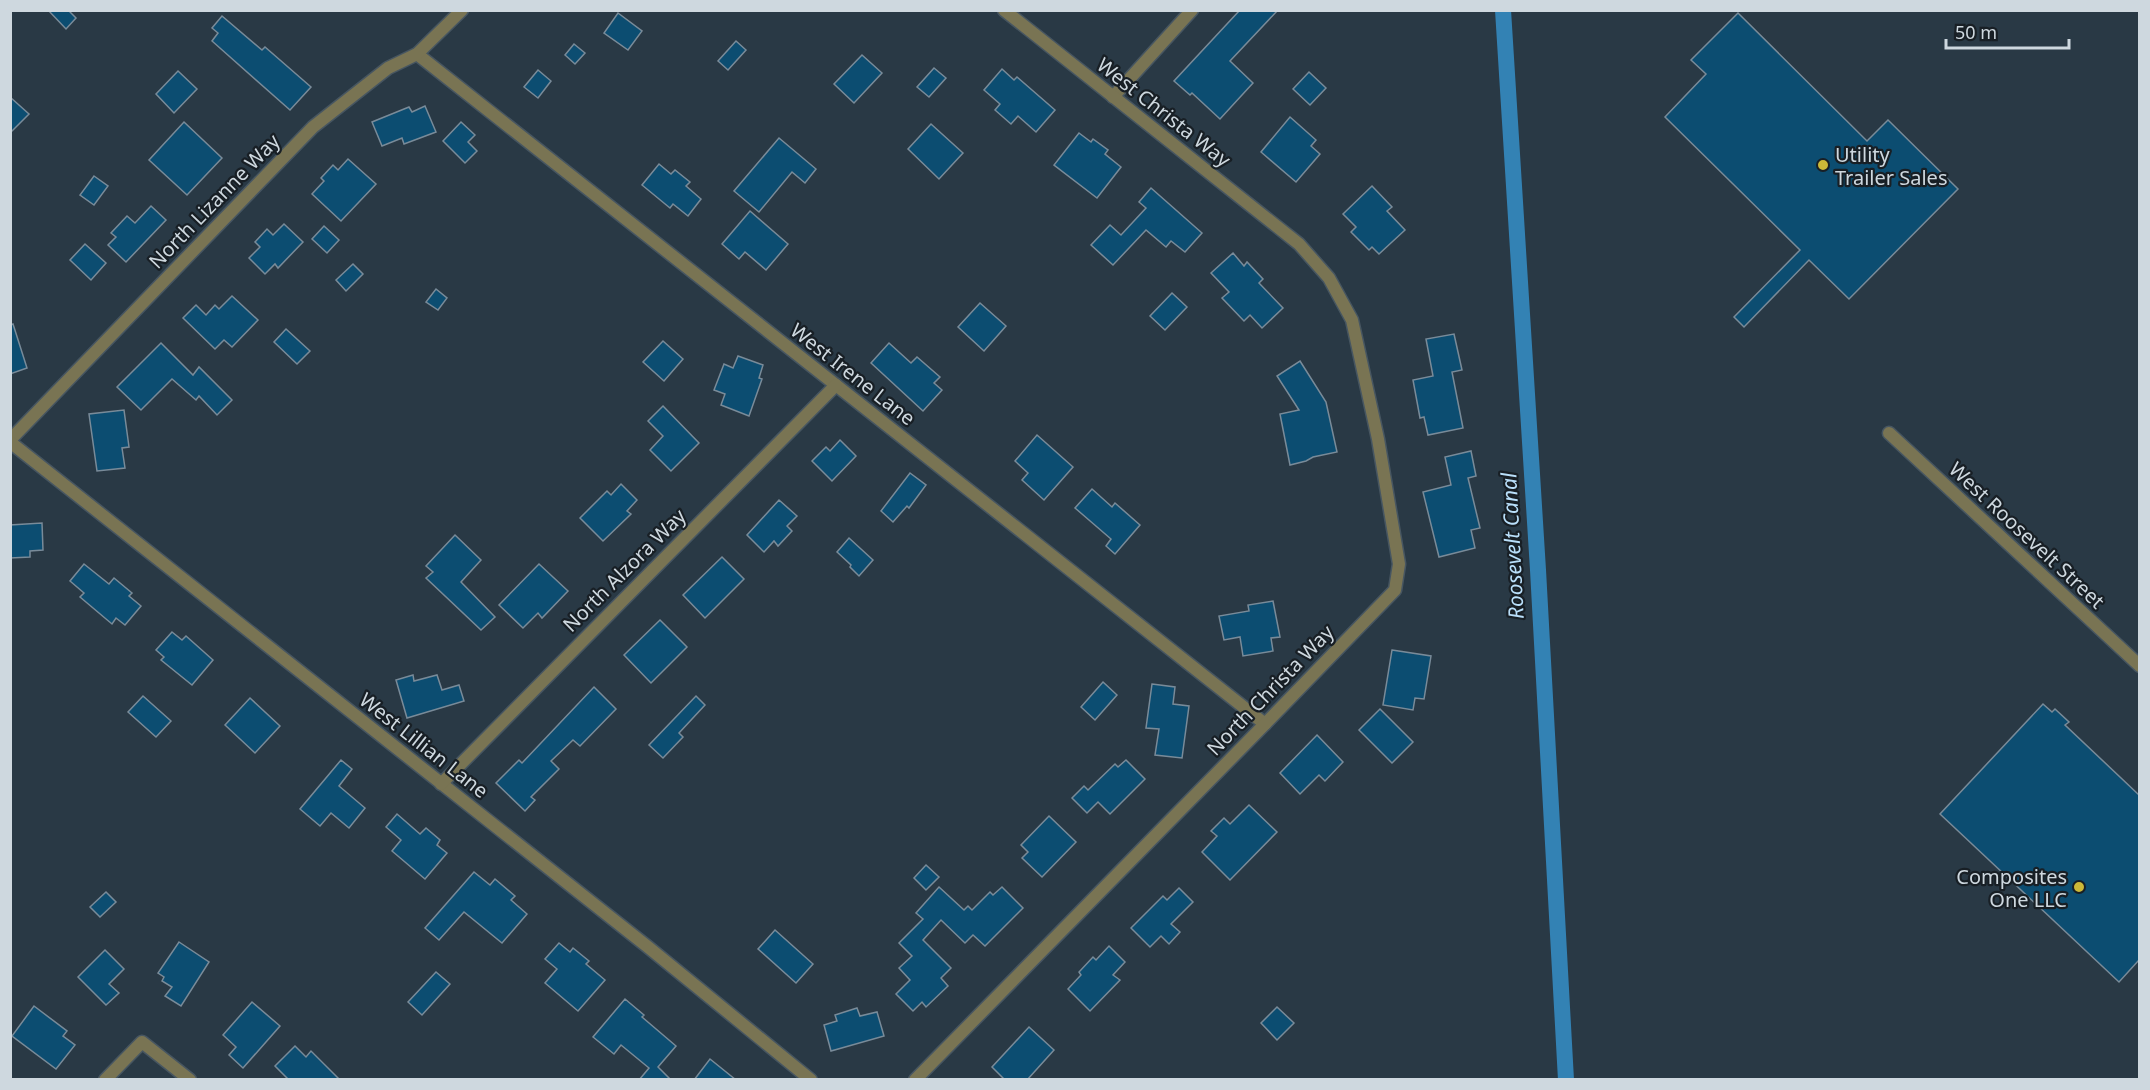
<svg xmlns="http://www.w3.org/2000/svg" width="2150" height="1090" viewBox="0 0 2150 1090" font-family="'Noto Sans',sans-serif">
<rect width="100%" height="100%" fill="#293945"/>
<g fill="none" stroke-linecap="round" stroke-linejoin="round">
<path stroke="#3382b4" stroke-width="16" d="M1503,10L1538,570L1566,1080"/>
</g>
<g fill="#0c4d71" stroke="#798b99" stroke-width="1.5">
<path d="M48,10H68L76,18L66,29Z"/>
<path d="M1240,10H1278L1230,61L1253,83L1220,119L1192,93L1190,95L1174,81Z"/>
<path d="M618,13L642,31L628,50L604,33Z"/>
<path d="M1738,13L1867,141L1888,120L1958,189L1849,299L1809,260L1744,327L1734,317L1800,250L1665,117L1706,74L1691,60Z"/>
<path d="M222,16L262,50L265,47L311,87L290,110L212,41L218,33L212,28Z"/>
<path d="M736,41L746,50L728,70L718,61Z"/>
<path d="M574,44L585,53L575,64L565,55Z"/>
<path d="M862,55L882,73L854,103L834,84Z"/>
<path d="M934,68L946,78L929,97L917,87Z"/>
<path d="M1002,69L1014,80L1017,77L1055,110L1036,132L1018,116L1011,124L995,110L1000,104L984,90Z"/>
<path d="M538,70L551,81L538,98L524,87Z"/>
<path d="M178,71L197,89L174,113L156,94Z"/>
<path d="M1309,72L1326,88L1310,105L1293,89Z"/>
<path d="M10,97L29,114L10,133Z"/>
<path d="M425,106L436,132L404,144L402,138L382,146L372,122L409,107L412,112Z"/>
<path d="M1290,117L1316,140L1311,146L1320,154L1296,182L1261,152Z"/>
<path d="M184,122L222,158L187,195L149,160Z"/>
<path d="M461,122L475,135L468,142L477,151L465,163L443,141Z"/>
<path d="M931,124L963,153L939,179L908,149Z"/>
<path d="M1079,133L1091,142L1093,139L1108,150L1105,154L1121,167L1097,198L1054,165Z"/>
<path d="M779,138L816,169L805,183L792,172L759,212L734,191Z"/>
<path d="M348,159L376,184L341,221L312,194L324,181L321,178L333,165L338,170Z"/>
<path d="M659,164L671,174L675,170L690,182L686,186L701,199L688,216L673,204L670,208L642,185Z"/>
<path d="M94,176L108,186L94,205L80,195Z"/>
<path d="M1372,186L1392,207L1387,211L1405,230L1379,254L1372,247L1369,250L1351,232L1356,227L1343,214Z"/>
<path d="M1151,188L1202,233L1185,252L1171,241L1166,247L1146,230L1113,265L1091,245L1110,225L1121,235L1146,208L1139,202Z"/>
<path d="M151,206L166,220L126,262L108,245L116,237L111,233L127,216L135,223Z"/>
<path d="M750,211L788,244L766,270L745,252L739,259L722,244Z"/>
<path d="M284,224L303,242L278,268L275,264L265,274L249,258L260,247L255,242L267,229L273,235Z"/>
<path d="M324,226L339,240L327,253L312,239Z"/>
<path d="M85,244L106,263L91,280L70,260Z"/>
<path d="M1233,253L1244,266L1247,262L1263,279L1259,283L1283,308L1262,328L1250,315L1244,321L1222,298L1229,292L1211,273Z"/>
<path d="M353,264L363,274L346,291L336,280Z"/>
<path d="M436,289L447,298L438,310L426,302Z"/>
<path d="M1172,293L1187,307L1165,330L1150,316Z"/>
<path d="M232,296L258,320L232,347L224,340L215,349L183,318L196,305L206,315L215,305L219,309Z"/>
<path d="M980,303L1006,326L984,351L958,327Z"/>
<path d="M13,324L27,368L10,374V325Z"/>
<path d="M286,329L310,351L297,364L274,342Z"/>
<path d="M1454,334L1462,370L1452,372L1463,428L1428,435L1424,417L1420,418L1413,380L1433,376L1426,339Z"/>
<path d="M663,341L683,359L664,381L643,362Z"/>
<path d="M161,343L193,375L199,367L232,400L217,415L199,396L196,400L172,379L141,410L117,387Z"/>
<path d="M889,343L911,363L917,357L940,377L934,383L942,390L923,411L871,363Z"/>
<path d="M738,356L763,365L759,378L762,379L749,416L721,405L725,394L714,390L724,364L733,368Z"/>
<path d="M1300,361L1326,402L1337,452L1313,457L1306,461L1290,465L1280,414L1299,410L1277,376Z"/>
<path d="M663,406L699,443L671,471L650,450L663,436L648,421Z"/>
<path d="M124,410L129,447L122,448L125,468L97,471L89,414Z"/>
<path d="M1037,435L1073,467L1044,500L1022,480L1028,473L1015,461Z"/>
<path d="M840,440L856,456L832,481L812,461L826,447L830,451Z"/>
<path d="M1471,451L1476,476L1468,478L1480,528L1471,530L1475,548L1439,557L1423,492L1451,485L1445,457Z"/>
<path d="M910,473L926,485L909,508L907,506L893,522L881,511Z"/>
<path d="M621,484L637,500L627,511L631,514L603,541L580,518L607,491L611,495Z"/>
<path d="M1092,489L1112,507L1115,503L1140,525L1115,554L1106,546L1111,539L1075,508Z"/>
<path d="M779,500L797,516L787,526L792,531L778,546L774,541L764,552L747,535Z"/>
<path d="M42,523L43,550L30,551V557L10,558V525Z"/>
<path d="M455,535L481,560L461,582L495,617L481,630L426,578L433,572L426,566Z"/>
<path d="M849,538L873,560L859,576L850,567L851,565L837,552Z"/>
<path d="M722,557L744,579L705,618L683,595Z"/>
<path d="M84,564L109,584L114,578L132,593L129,596L141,606L125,625L116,618L112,624L80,597L84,593L70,581Z"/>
<path d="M539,564L568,591L542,618L538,613L523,628L499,605Z"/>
<path d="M1273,601L1280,637L1271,638L1273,651L1243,656L1240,637L1224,640L1219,616L1249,611L1248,605Z"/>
<path d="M660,620L687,647L651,683L624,655Z"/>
<path d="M172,632L182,640L186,636L213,660L192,685L161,660L164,657L156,650Z"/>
<path d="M1392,650L1431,656L1424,699L1415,698L1413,710L1383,705Z"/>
<path d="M413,675L414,681L437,675L442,690L459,685L464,701L407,718L396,680Z"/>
<path d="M1103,682L1117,695L1095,720L1081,707Z"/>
<path d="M1152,684L1175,687L1173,704L1189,706L1182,758L1155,755L1159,729L1146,728Z"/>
<path d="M594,687L616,709L580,746L573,740L551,761L559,769L531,797L535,800L525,811L496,783L519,760L522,763Z"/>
<path d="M143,696L171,721L156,737L128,712Z"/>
<path d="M696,696L705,705L679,733L683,737L663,758L649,745Z"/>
<path d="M250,698L280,726L255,753L225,725Z"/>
<path d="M2043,704L2052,712L2055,709L2069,722L2065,725L2139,795V960L2119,982L1940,814Z"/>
<path d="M1380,709L1413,742L1392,763L1359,730Z"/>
<path d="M1317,735L1343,762L1325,781L1319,775L1300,794L1280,773Z"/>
<path d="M341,760L352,769L339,786L365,808L349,828L331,813L320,826L300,809Z"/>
<path d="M1126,760L1145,779L1110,814L1098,802L1087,813L1072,798L1084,786L1088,790L1115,764L1118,767Z"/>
<path d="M1249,805L1277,832L1230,880L1202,852L1217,836L1211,831L1224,818L1230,824Z"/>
<path d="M397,814L420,834L426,828L440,840L437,845L447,853L425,879L392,851L401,840L386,827Z"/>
<path d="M1049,816L1076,842L1042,877L1022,858L1028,852L1021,845Z"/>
<path d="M926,865L939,877L926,890L914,878Z"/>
<path d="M474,872L490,885L495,879L515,896L511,900L527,914L502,943L464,912L439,940L425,928Z"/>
<path d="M939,887L964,910L968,906L972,910L990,892L993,895L1002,887L1023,908L985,946L973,935L965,943L941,920L923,940L951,968L941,978L948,986L926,1007L922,1002L913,1011L896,994L910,980L899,968L912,956L899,943L923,919L916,913Z"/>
<path d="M1179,888L1193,902L1171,924L1180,932L1169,944L1161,936L1150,947L1131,928L1163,896L1167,900Z"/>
<path d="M106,892L116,902L100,917L90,907Z"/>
<path d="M775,930L813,964L796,983L758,949Z"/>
<path d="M179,942L209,962L181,1006L165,996L172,987L162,981L164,977L158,973Z"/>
<path d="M559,943L570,952L573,948L589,961L586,964L605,980L578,1011L545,983L557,969L545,959Z"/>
<path d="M1109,946L1125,962L1113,975L1120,980L1090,1011L1068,989L1081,975L1079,972L1093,957L1096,960Z"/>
<path d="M105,950L124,969L109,984L119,993L106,1005L78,977Z"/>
<path d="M436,972L450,984L422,1015L408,1002Z"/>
<path d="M625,999L644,1015L642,1017L676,1046L658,1067L671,1080H639L649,1068L621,1045L614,1054L593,1037Z"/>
<path d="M252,1002L280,1026L243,1068L229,1055L236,1047L223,1035Z"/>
<path d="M34,1006L67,1031L63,1036L75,1045L56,1069L12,1036Z"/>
<path d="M1277,1007L1294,1023L1277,1040L1261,1023Z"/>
<path d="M857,1008L860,1016L877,1012L884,1036L831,1051L824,1025L837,1021L835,1015Z"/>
<path d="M1029,1027L1054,1050L1027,1080H1005L992,1067Z"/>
<path d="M295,1046L306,1057L311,1051L340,1080H289L275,1066Z"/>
<path d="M710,1059L736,1080H694Z"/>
</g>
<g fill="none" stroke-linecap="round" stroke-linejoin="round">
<g stroke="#475661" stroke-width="15">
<g id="street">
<path d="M417,54L1265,724"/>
<path d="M1113,97L1192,10"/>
<path d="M1889,433L2140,666"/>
<path d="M10,440L313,127L388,68L417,54L462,10"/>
<path d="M10,442L648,947L811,1080"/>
<path d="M441,784L836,385"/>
<path d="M105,1080L142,1042L190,1080"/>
<path d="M915,1080L1265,724L1395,590L1399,564L1378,439L1352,320L1329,278L1299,244L1004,10"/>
</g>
</g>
<use href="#street" stroke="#797453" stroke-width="12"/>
</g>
<g fill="#ccb938" stroke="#181f25" stroke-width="2">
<circle cx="1823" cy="165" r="6"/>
<circle cx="2079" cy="887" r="6"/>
</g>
<g text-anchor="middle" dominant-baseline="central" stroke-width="4.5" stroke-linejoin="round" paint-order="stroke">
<g font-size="20" fill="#ced8df" stroke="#181f25">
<text transform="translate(1164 112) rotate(38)">West Christa Way</text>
<text transform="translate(214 201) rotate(-46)">North Lizanne Way</text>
<text transform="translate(853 374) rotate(38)">West Irene Lane</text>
<text transform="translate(2027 535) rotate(43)">West Roosevelt Street</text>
<text transform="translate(624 570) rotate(-45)">North Alzora Way</text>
<text transform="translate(1270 690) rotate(-46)">North Christa Way</text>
<text transform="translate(424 745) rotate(38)">West Lillian Lane</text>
</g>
<g font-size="20" fill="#ced8df" stroke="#181f25" text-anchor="start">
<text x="1835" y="154">Utility<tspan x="1835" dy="23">Trailer Sales</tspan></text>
<text x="2067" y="876" text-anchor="end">Composites<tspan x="2067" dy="23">One LLC</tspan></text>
</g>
<g font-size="21" font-style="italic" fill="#b9dffa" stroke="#181f25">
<text transform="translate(1512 546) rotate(-93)">Roosevelt Canal</text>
</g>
</g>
<rect width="2150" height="1090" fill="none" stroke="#ced8df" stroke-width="24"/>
<path d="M1946 39v9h123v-9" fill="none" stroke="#ced8df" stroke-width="3"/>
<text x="1955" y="39" font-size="18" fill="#ced8df" stroke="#181f25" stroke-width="4.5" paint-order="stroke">50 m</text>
</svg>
